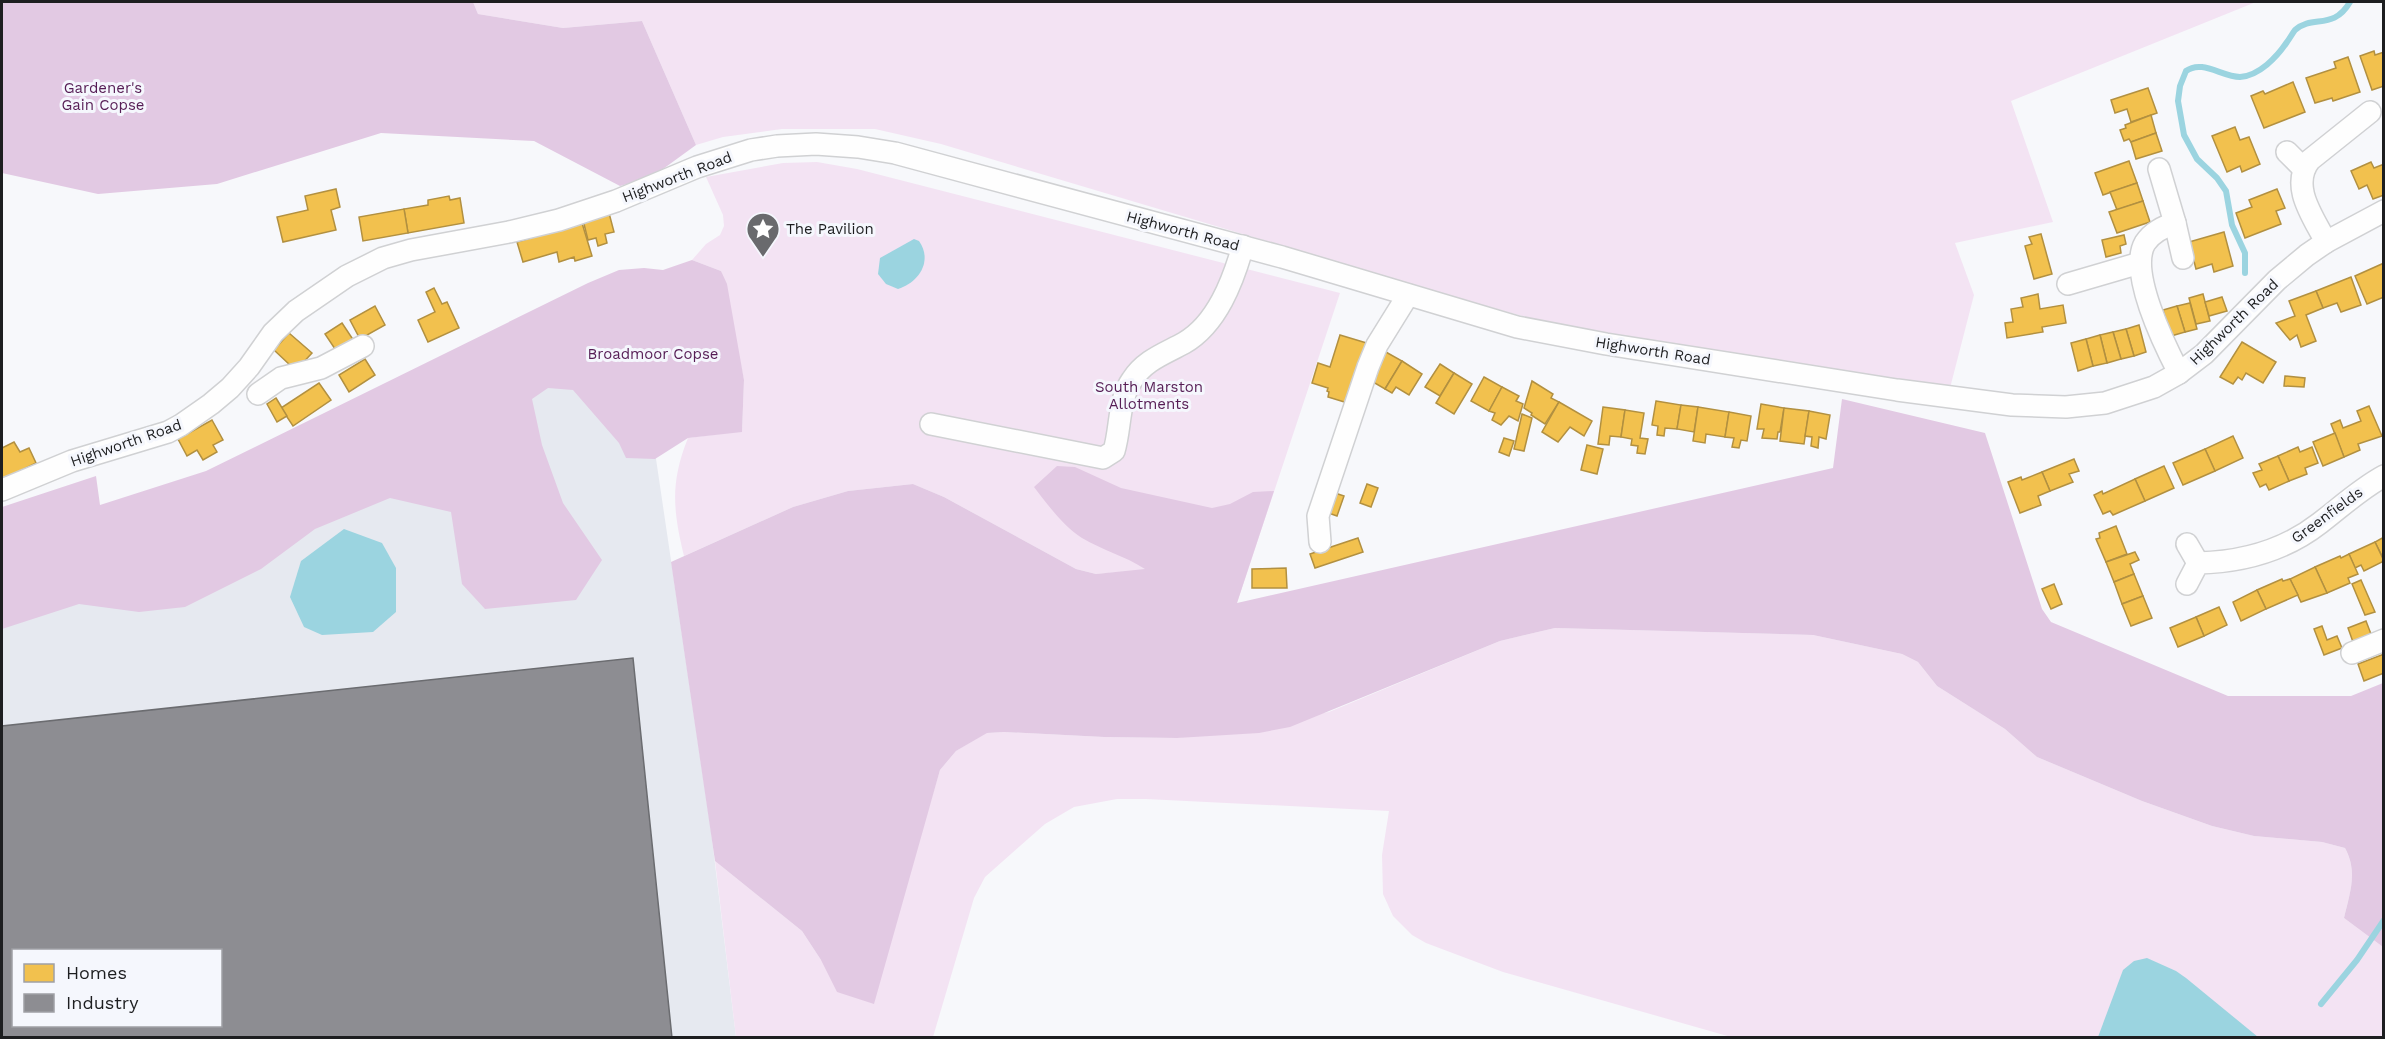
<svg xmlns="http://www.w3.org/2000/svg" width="2385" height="1039" viewBox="0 0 2385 1039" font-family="'Work Sans',sans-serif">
<rect width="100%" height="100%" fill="#f7f8fb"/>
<path fill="#e6e9f0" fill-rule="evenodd" d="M638,337L711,831L736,1037L2,1038V573ZM14,950H220V1026H14Z"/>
<g fill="#f3e3f3">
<path d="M473,2H2256L2011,101L2053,222L1955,243L1974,295L1950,388L1580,332L1440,293L941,144L875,129H782L723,137L696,145L642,21L563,28L478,14Z"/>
<path d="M817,162L857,169L1340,293L1237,603L1146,570L1096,574L1076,569L944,497L913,484L848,491L793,507L684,556C673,510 670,483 688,438L742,431L744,380L721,271L692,260L706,244L720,235L724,226L723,215L706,177L783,163Z"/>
<path d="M1555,628L1813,635L1902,654L1918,662L1937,686L2005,729L2037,757L2142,801L2212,826L2254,836L2322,842L2345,848C2358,873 2350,892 2344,918L2383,947V1037H1731L1503,972L1426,943L1412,935L1393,916L1383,894L1382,855L1389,811L1146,799H1117L1074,807L1045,824L985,877L974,898L933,1037H736L715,861L802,931L821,960L910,871L940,770L956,751L986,733L1004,732L1104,737L1177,738L1329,712L1500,641Z"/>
</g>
<g fill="#e2c9e3">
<path d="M2,2H473L478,14L563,28L642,21L696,145L652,177L620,186L534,141L381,133L217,184L98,194L2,173Z"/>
<path d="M692,260L721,271L727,284L744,380L742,432L688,438L655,459L626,458L619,443L573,390L548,388L532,399L542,445L563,503L602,560L576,600L485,609L462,584L451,512L390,498L315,529L261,569L185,607L139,612L79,604L2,629V507L96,476L100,505L206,471L588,283L619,270L644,268L663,270Z"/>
<path d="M1842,399L1985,433L2042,609L2051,622L2228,696H2351L2383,683V947L2344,918C2350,892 2358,872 2345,848L2322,842L2254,836L2212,826L2142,801L2037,757L2005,729L1937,686L1918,662L1902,654L1813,635L1555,628L1500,641L1290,727L1259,733L1177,738L1104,737L1004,732L987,733L956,751L940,770L874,1004L837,992L821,960L802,931L715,861L671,562L793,507L848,491L913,484L944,497L1076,569L1096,574L1145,569C1125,556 1102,550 1082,538C1063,526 1048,505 1034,487L1057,466L1075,467L1121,488L1212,508L1230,504L1253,492L1274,491L1237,603L1833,468Z"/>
</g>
<g fill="#9bd4e0">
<path d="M914,239L919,241C933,261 919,282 898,289L886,284L878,274L880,258Z"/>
<path d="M344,529L382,543L396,568V612L373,632L322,635L304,627L290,597L301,561Z"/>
<path d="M2147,958L2176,971L2186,978L2258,1037H2098L2123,970L2134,961Z"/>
</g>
<g fill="#f2c14e" stroke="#b29040" stroke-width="1.5">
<path d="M2374,51L2375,55L2384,52V86L2372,90L2360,56Z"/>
<path d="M2348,57L2360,92L2333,101L2332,98L2315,103L2306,78L2336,68L2334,62Z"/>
<path d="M2293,82L2305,112L2264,128L2251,96L2263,91L2265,94Z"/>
<path d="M2148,88L2157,113L2131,122L2127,109L2115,113L2111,100Z"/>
<path d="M2151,115L2156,133L2131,142L2129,139L2124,141L2120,130L2126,128L2125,125Z"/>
<path d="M2235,127L2240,140L2249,137L2260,164L2242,172L2240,166L2227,172L2212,136Z"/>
<path d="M2156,133L2162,151L2136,159L2131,142Z"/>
<path d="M2129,161L2137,183L2103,195L2095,173Z"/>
<path d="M2371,162L2374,168L2384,164V195L2373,199L2367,185L2359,189L2351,171Z"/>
<path d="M2137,183L2143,201L2117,210L2110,192Z"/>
<path d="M336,189L340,207L331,210L336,230L283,242L277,217L308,210L305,196Z"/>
<path d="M2277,189L2285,208L2276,211L2281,224L2245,238L2236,213L2252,207L2249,200Z"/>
<path d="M449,196L450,200L460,198L464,223L408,233L404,209L428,205V200Z"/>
<path d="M2143,201L2150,222L2117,233L2109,212Z"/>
<path d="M404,209L408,233L363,241L359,217Z"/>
<path d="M609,213L614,232L605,234L607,243L598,246L596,238L588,240L583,220Z"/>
<path d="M582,223L592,256L575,261L574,257L559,262L557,252L523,262L517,242Z"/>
<path d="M2224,232L2233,266L2214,272L2212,264L2196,269L2189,242Z"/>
<path d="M2041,234L2052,274L2034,279L2025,246L2032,244L2029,237Z"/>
<path d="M2124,235L2126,244L2120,246L2121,253L2106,257L2102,240Z"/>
<path d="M2384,263V297L2367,304L2355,276Z"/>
<path d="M2351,277L2361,305L2341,312L2337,303L2323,308L2316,291Z"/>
<path d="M434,288L442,304L447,302L459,328L428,342L418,320L435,312L426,292Z"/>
<path d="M2316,291L2323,308L2306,315L2316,341L2301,347L2297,335L2290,340L2276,323L2295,316L2289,301Z"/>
<path d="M2038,294L2040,309L2063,305L2066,323L2042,327L2043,332L2007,338L2005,323L2013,322L2011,309L2023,307L2021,298Z"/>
<path d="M2203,294L2210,321L2196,324L2189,298Z"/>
<path d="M2222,297L2227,311L2209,316L2205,302Z"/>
<path d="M2190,303L2197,329L2185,332L2177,306Z"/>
<path d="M375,306L385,325L360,339L350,320Z"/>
<path d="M2177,306L2185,332L2171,336L2163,310Z"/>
<path d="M342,323L356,344L339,355L325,334Z"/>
<path d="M2139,325L2146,352L2134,356L2126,329Z"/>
<path d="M2126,329L2134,356L2121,359L2113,332Z"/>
<path d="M2113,332L2121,359L2107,363L2100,335Z"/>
<path d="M289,333L312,353L298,368L293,364L291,366L274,350Z"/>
<path d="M1340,335L1370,344L1351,404L1328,397L1329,392L1327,391L1328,388L1312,383L1318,363L1330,367Z"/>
<path d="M2100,335L2107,363L2093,366L2086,339Z"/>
<path d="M2086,339L2093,366L2078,371L2071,343Z"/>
<path d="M2242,342L2276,362L2263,383L2246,373L2242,380L2238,377L2233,384L2220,377Z"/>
<path d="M1384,351L1402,361L1385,389L1373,382L1377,375L1371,371Z"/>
<path d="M365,359L375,375L349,392L339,375Z"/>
<path d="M1402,361L1422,374L1409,395L1396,387L1392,393L1385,389Z"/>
<path d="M1440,364L1454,373L1440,396L1425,387Z"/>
<path d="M1454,373L1472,384L1454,414L1436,403Z"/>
<path d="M2285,376L2305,378L2304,387L2284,386Z"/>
<path d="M1484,377L1502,387L1489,411L1471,401Z"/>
<path d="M1532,381L1553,394L1551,398L1559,402L1545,424L1531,415L1532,413L1524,408Z"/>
<path d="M319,383L331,400L293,426L281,408Z"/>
<path d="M1502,387L1519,396L1516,401L1523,404L1518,421L1509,416L1501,425L1492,420L1495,413L1489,411Z"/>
<path d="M276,398L287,416L277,422L267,404Z"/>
<path d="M1656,401L1681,405L1677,429L1665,428L1664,436L1657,435L1658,426L1652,425Z"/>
<path d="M1559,402L1592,421L1584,436L1570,427L1558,442L1542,432Z"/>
<path d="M1761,404L1784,408L1780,432H1778L1777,439L1762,438L1764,429H1757Z"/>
<path d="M1681,405L1698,407L1694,432L1677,429Z"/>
<path d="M2369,406L2382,436L2358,444L2360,450L2344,457L2331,424L2340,420L2343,428L2361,421L2357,411Z"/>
<path d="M1603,407L1625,410L1621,437L1610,436L1609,445L1598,444Z"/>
<path d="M1698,407L1729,412L1725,437L1706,434L1705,443L1693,441Z"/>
<path d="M1784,408L1809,411L1804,444L1780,441Z"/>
<path d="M1625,410L1644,413L1640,438L1648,439L1645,454L1637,453L1638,446L1631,445L1632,439L1621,437Z"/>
<path d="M1809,411L1830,415L1826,439L1819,437L1818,448L1811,446L1812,437L1805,436Z"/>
<path d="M1729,412L1751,416L1747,441L1741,440L1739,448L1732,447L1734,438L1725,437Z"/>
<path d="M1522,414L1532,418L1524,451L1514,449Z"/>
<path d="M212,420L223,440L213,445L217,452L203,460L197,450L187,456L178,439Z"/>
<path d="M2335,433L2344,457L2323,466L2313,442Z"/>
<path d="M2233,436L2243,458L2215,471L2205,449Z"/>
<path d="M1504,438L1514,441L1509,456L1499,452Z"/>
<path d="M14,442L20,452L29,448L36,463L2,480V448Z"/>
<path d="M1587,445L1603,449L1597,474L1581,470Z"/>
<path d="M2298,447L2300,452L2312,447L2318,463L2305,468L2307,474L2289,481L2278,456Z"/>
<path d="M2205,449L2215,471L2183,485L2173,463Z"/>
<path d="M2278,456L2289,481L2269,490L2266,484L2260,487L2253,473L2262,470L2259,464Z"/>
<path d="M2074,459L2079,471L2069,474L2073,482L2050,491L2042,472Z"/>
<path d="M2164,466L2174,488L2145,501L2135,479Z"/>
<path d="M2042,472L2050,491L2038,496L2041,505L2020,513L2008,482L2021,477L2022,480Z"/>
<path d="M2135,479L2145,501L2113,515L2110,511L2103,514L2094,495L2102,491L2103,494Z"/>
<path d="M1367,484L1378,488L1371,507L1360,503Z"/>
<path d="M1329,491L1344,496L1337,516L1323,511Z"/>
<path d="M2116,526L2127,554L2106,562L2096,539L2100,538L2099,533Z"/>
<path d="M2384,537V560L2375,542Z"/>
<path d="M1358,538L1363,552L1315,568L1310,554Z"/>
<path d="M2375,542L2384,561L2364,571L2361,565L2355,568L2349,554Z"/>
<path d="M2135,552L2139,560L2130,564L2134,574L2114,582L2106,562Z"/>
<path d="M2349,554L2358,574L2348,578L2350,583L2327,593L2315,567L2340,556L2341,558Z"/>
<path d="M2315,567L2327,593L2301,602L2290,579Z"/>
<path d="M1286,568L1287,588H1252V569Z"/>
<path d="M2134,574L2143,596L2122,604L2114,582Z"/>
<path d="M2282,579L2283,581L2290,579L2298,595L2266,609L2257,590Z"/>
<path d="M2361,580L2375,612L2365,615L2352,584Z"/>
<path d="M2054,584L2062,604L2051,609L2042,589Z"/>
<path d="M2257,590L2266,609L2241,621L2233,602Z"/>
<path d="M2143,596L2152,618L2131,626L2122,604Z"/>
<path d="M2219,607L2227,625L2204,636L2196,617Z"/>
<path d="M2196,617L2204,636L2178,647L2170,628Z"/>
<path d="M2366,621L2371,634L2353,642L2348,628Z"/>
<path d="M2322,626L2327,640L2337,636L2342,648L2324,655L2314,629Z"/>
<path d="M2384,654V673L2364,681L2358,664Z"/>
</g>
<path fill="#8d8d92" stroke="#6b6c70" stroke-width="1.5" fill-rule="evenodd" d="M633,658L672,1038H2V726ZM14,950H220V1026H14Z"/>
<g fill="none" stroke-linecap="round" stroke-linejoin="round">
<g stroke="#9bd4e0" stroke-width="6">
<path d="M2245,273V253L2232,225L2226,191L2217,178L2197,159L2184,135L2178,101L2180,86L2186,71C2202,59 2222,77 2240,77C2259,76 2277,57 2287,42C2290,38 2292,34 2295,30C2313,14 2333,31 2350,2"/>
<path d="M2321,1004L2357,960L2384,920"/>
</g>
<g stroke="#d0d1d3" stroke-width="24">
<g id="minor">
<path d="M2287,152L2304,169"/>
<path d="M2159,169L2175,223C2163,227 2152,232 2145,243C2128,272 2165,346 2179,373"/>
<path d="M2175,223L2183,258"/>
<path d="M2326,242C2314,218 2289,186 2310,160L2370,112"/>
<path d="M2068,284L2140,263"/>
<path d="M258,394L281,378L321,368L363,346"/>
<path d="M931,424L1103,458L1114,451C1121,428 1118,400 1132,380C1145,360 1164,354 1184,343C1217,324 1233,281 1243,246"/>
<path d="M2,490L72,461L168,432L181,425L211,404L230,388L249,367L273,333L296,311L347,276L383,258L411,250L509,232L559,220L616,201L697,167L751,150L777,146L816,144L858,147L895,153L1282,257L1517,327L1606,344L1897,390L2012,405L2066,407L2105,403L2154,387L2179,373L2204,354L2277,280L2307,255L2326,242L2384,211"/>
<path d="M1320,542L1318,516L1368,367L1377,345L1408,295"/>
<path d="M2187,544L2198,563"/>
<path d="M2187,584L2198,563C2243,562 2284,551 2320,523C2341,507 2360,489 2384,476"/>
<path d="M2352,653L2384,640"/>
</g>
</g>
<use href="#minor" stroke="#fefefe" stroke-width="21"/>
</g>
<defs>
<g id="sight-pin" transform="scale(1.725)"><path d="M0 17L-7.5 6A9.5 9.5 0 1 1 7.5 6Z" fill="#696a6d" stroke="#f5f7fd"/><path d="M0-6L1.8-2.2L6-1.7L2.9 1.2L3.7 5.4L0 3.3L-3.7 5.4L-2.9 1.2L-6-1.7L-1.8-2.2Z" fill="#fff"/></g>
</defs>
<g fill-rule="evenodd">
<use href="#sight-pin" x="763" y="229"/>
</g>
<g text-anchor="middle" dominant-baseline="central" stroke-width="6" stroke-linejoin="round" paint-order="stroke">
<g font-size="15" fill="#561d55" stroke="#f5f7fd">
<text x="103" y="88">Gardener's<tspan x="103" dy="17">Gain Copse</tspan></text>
<text x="653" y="354">Broadmoor Copse</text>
<text x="1149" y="387">South Marston<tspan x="1149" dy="17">Allotments</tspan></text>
</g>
<g font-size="15" fill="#1d1e20" stroke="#f5f7fd">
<text transform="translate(677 177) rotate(-21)">Highworth Road</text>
<text transform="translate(1183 231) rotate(15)">Highworth Road</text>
<text transform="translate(2234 322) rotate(-44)">Highworth Road</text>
<text transform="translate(1653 351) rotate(9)">Highworth Road</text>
<text transform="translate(126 443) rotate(-19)">Highworth Road</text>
<text transform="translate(2327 515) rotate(-36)">Greenfields</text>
</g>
<g font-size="15" fill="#1d1e20" stroke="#f5f7fd" text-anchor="start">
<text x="786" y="229">The Pavilion</text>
</g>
</g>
<rect width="2385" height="1039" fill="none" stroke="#1d1e20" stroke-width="6"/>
<rect x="12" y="949" width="210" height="78" fill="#f5f7fd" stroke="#9fa0a5" stroke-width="1.5"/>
<rect x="24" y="964" width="30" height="18" fill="#f2c14e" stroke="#9fa0a5" stroke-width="1.5"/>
<text x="66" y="979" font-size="18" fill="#1d1e20">Homes</text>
<rect x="24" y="994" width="30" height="18" fill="#8d8d92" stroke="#9fa0a5" stroke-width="1.5"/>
<text x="66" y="1009" font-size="18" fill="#1d1e20">Industry</text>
</svg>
